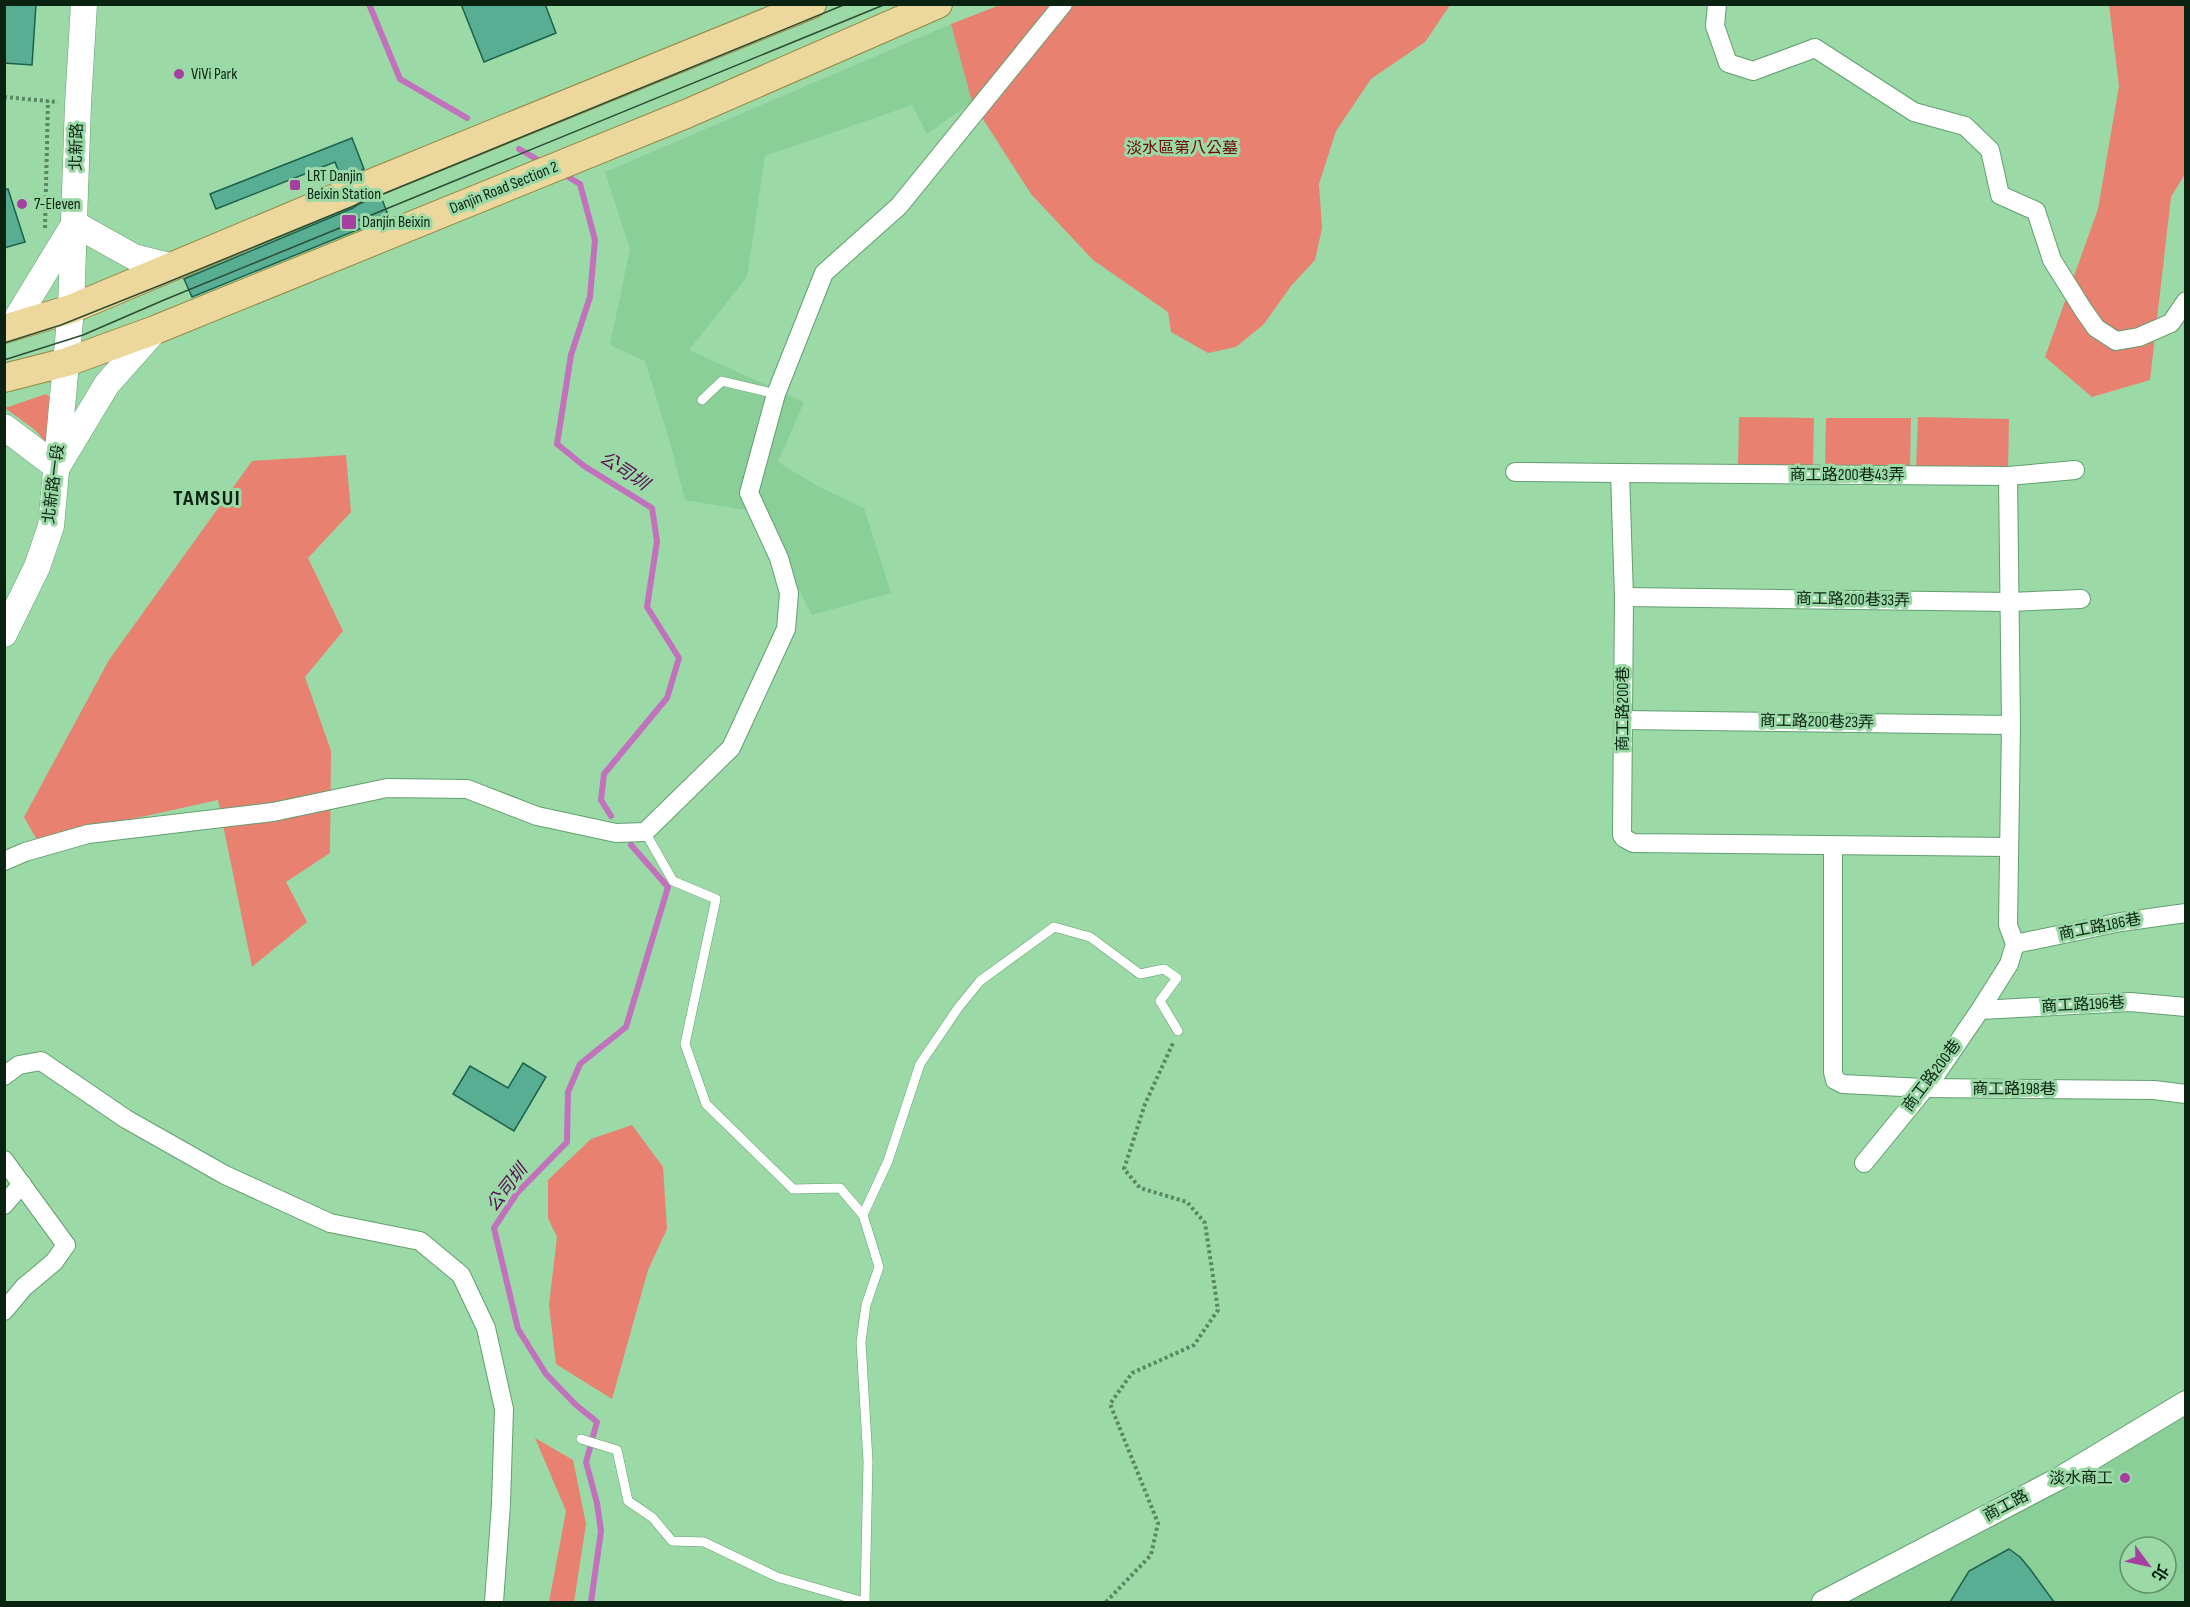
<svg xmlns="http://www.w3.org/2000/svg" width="2190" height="1607" viewBox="0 0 2190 1607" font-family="'Sofia Sans Condensed','Noto Sans TC',sans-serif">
<rect width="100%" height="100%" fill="#9bd9a7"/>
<g fill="#8acf98" fill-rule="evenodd">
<path d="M951,24L972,102L927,134L912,105L765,156L747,277L689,350L804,402L778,462L819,487L864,508L891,593L812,615L759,512L685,500L672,449L645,361L610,345L630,249L605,172Z"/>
<path d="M2185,1410V1602H1844ZM2130,1547H2166V1583H2130Z"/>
</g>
<g fill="#e98171">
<path d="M1000,5H1052L978,96L1073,5H1450L1425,42L1371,79L1336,131L1319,184L1322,228L1315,260L1291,286L1264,324L1236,347L1208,353L1171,332L1168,312L1093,260L1031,194L972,102L951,24Z"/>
<path d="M2109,5H2185V174L2171,197L2150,380L2092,397L2045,357L2098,209L2119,86Z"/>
<path d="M46,394L52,399L50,447L35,430L5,408Z"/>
<path d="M1739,417L1814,418L1813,467L1738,466Z"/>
<path d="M1918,417L2009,419L2008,469L1916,468Z"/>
<path d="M1826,418H1911L1910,468L1825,467Z"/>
<path d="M346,455L351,512L308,558L343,631L305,677L331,751L330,853L286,882L307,922L252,967L218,800L37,840L24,817L109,660L252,461Z"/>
<path d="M632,1125L663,1167L667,1229L648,1270L612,1399L556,1364L549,1305L557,1237L548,1218V1180L591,1139Z"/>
<path d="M535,1438L573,1460L586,1524L574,1602H549L566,1511Z"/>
</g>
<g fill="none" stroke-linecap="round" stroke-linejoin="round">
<g stroke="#c271bc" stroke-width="6">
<path d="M369,4L400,79L467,118"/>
<path d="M519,149L540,161"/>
<path d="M565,175L580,184L595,240L590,297L571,355L557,444L584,466L652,508L657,541L647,607L679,658L667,698L604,774L601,800L611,816"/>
<path d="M591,1602L601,1531L597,1503L586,1462L597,1422L576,1405L546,1374L518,1329L494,1228L517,1193L567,1142L568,1092L580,1064L626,1027L668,887L631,845"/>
</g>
</g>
<g fill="#58ae92" stroke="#1d614d" stroke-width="1.5">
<path d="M4,4H36L32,65L4,63Z"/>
<path d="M461,4H545L556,33L484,62Z"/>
<path d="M352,138L364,169L357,173L355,179L348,177L341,178L335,162L216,209L210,194Z"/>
<path d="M8,189L25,242L4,248V190Z"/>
<path d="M381,197L389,217L192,297L184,279L353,208L360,203L362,198L368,200Z"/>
<path d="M523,1063L546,1077L514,1131L453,1094L470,1066L508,1088Z"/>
<path d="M2009,1549L2020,1557L2030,1569L2054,1602H1950L1969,1571Z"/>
</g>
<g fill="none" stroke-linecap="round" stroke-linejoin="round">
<g stroke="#639f70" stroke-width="10">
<g id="service">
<path d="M702,400L722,381L776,394"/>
<path d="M645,832L673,881L716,899L685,1044L706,1104L793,1189L840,1188L863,1215L879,1267L866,1305L861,1342L868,1461L865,1602"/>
<path d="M863,1215L888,1161L920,1064L958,1008L980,981L1054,927L1090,937L1140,974L1164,969L1177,978L1160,1001L1178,1031"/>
<path d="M581,1439L617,1450L628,1501L653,1518L672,1541L704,1542L777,1577L864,1602"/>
</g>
</g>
<g stroke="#639f70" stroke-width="20">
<g id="minor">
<path d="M1717,4L1715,26L1728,63L1753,71L1815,48L1914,112L1965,126L1990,150L2000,195L2036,211L2052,260L2084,311L2096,328L2116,341L2139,337L2171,323L2186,301"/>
<path d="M1515,472L1620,473L1624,597L1622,835L1624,838L1633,843L2009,847"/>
<path d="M1620,473L2008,476L2075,470"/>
<path d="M1624,597L2009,602L2081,599"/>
<path d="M1623,720L2011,725"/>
<path d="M1833,846V1072L1835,1080L1843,1084L1923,1088L2154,1090L2186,1094"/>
<path d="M4,861L25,852L88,834L273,812L387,788L467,789L537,816L616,833L645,832L731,748L786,629L789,593L779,558L749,493L776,394L824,273L899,206L1063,4"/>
<path d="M2015,944L2121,922L2186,913"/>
<path d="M1980,1010L2130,1002L2186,1007"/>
<path d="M4,1076L19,1065L41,1061L126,1119L225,1175L330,1223L420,1241L461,1275L486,1328L504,1409L501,1504L494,1602"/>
<path d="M4,1160L66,1245L54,1262L24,1287L4,1311"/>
<path d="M1864,1163L1935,1076L1980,1010L2009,964L2015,944L2008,925L2011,725L2008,476"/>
<path d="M4,1205L22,1184"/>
</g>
</g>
<g stroke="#639f70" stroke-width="24">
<path id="tertiary" d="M1823,1602L2060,1478L2186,1402"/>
</g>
<g stroke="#639f70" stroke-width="27">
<g id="secondary">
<path d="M75,224L134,257L170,266"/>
<path d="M12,326L73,226"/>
<path d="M4,427L57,467L107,384L155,330"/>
<path d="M4,634L37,567L51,526L71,309L78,104L84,4"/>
</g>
</g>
<g stroke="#958842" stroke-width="30">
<g id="primary">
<path d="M370,184L812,4"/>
<path d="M4,329L71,309L347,193"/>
<path d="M4,378L67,362L155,330L686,114L938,4"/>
</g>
</g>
<g stroke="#598663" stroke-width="4" stroke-dasharray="3 3" stroke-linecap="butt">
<path d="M4,97L58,102"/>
<path d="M45,228L48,101"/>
<path d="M1106,1602L1151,1555L1158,1523L1110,1404L1132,1373L1194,1345L1218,1310L1205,1223L1187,1202L1140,1188L1124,1169L1145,1104L1173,1043"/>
</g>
<use href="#service" stroke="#fff" stroke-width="9"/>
<use href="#minor" stroke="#fff" stroke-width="18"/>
<use href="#tertiary" stroke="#fff" stroke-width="22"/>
<use href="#secondary" stroke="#fff" stroke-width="26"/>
<use href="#primary" stroke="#ecd89d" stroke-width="28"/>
<g stroke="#2c4d34" stroke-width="1.5">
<path d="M4,343L61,325L161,285L846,4"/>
<path d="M4,360L83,335L164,300L886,4"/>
</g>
</g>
<g fill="#a73ea1" stroke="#9bd9a7" stroke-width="2">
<circle cx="179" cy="74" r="6"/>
<rect x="289" y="179" width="12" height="12" rx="3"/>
<circle cx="22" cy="204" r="6"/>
<rect x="341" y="214" width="16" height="16" rx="3"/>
<circle cx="2125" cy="1478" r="6"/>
</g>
<g text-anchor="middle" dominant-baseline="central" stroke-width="6" stroke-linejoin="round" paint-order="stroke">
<g font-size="16" fill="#0a2311" stroke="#9bd9a7" text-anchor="start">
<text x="191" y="74">ViVi Park</text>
<text x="307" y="176">LRT Danjin<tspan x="307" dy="18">Beixin Station</tspan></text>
<text x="34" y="204">7-Eleven</text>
<text x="362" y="222">Danjin Beixin</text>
<text x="2113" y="1478" text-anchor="end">淡水商工</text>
</g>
<g font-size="16" fill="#0a2311" stroke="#9bd9a7">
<text transform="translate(77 147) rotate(-89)">北新路</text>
<text transform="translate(504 188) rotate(-22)">Danjin Road Section 2</text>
<text x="1847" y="475">商工路200巷43弄</text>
<text transform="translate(54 484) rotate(-83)">北新路一段</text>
<text transform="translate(1853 600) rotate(1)">商工路200巷33弄</text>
<text transform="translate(1623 709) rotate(-90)">商工路200巷</text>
<text transform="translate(1817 722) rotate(1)">商工路200巷23弄</text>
<text transform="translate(2100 927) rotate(-11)">商工路186巷</text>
<text transform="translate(2083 1005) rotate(-3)">商工路196巷</text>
<text transform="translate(1932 1076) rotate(-53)">商工路200巷</text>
<text x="2014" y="1089">商工路198巷</text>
<text transform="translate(2006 1506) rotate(-28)">商工路</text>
</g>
<g font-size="16" fill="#6e0601" stroke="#9bd9a7">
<text x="1182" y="148">淡水區第八公墓</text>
</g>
<g font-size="18" font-style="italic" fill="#580c55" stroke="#9bd9a7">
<text transform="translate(624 471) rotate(34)">公司圳</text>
<text transform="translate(507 1188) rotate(-52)">公司圳</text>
</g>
<g font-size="22" font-weight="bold" letter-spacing="1.5" fill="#0a2311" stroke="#9bd9a7">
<text x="207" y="498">TAMSUI</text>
</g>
</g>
<rect width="2190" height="1607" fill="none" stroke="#0a2311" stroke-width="12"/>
<g transform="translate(2148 1565) rotate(123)"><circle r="28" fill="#9bd9a7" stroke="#61906b" stroke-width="1.5"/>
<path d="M0-4.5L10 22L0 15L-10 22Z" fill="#a73ea1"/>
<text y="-9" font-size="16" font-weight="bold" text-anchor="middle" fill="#0a2311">北</text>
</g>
</svg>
